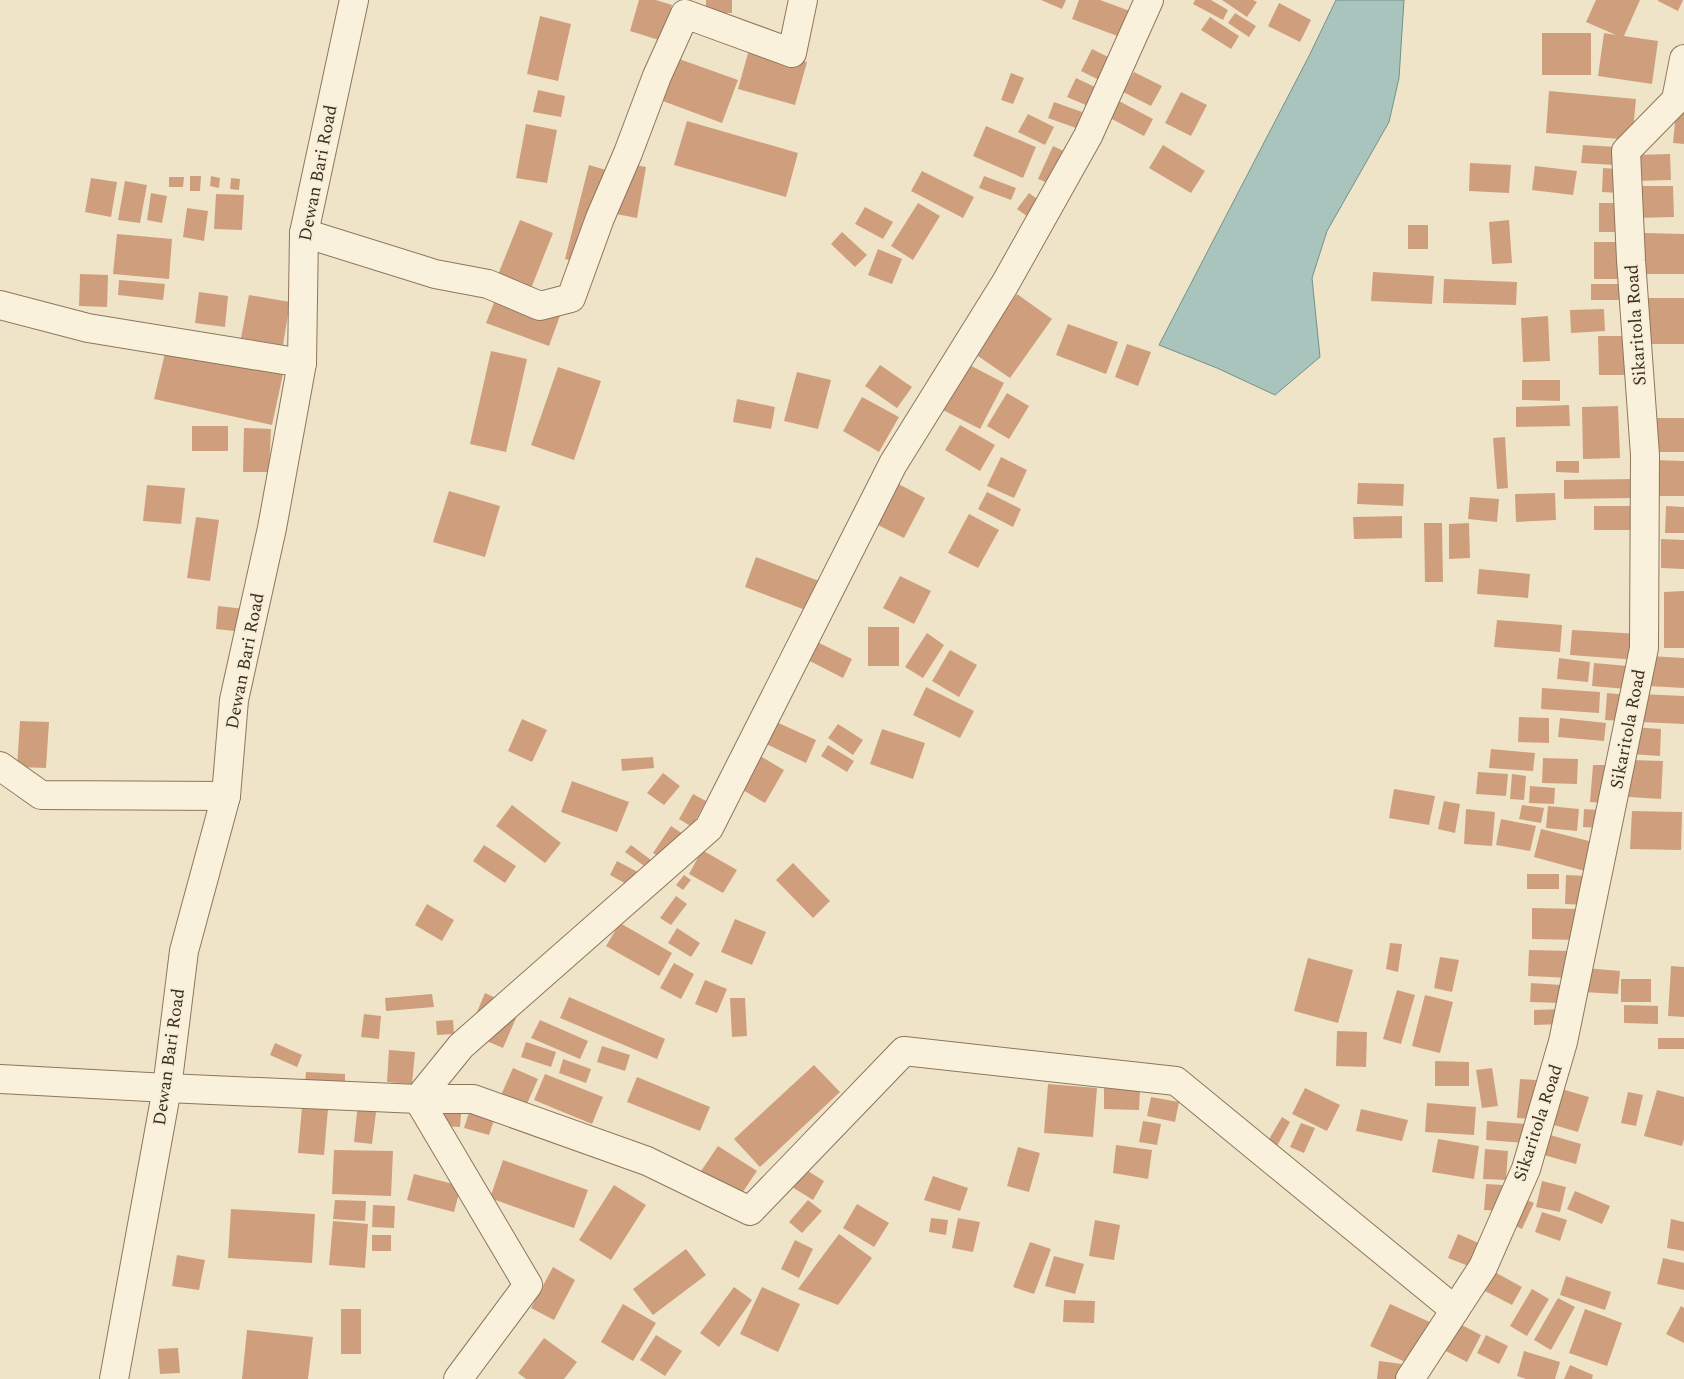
<svg xmlns="http://www.w3.org/2000/svg" width="1684" height="1379" viewBox="0 0 1684 1379" font-family="Spectral,serif">
<rect width="100%" height="100%" fill="#f0e4c8"/>
<path fill="#a9c4bc" stroke="#6f938a" d="M1336,0H1404L1399,78L1389,122L1327,231L1312,278L1320,357L1275,395L1217,368L1159,345L1309,56Z"/>
<g fill="#cf9f7d">
<path d="M639,0H656L672,5L662,41L630,31Z"/>
<rect x="706" y="0" width="26" height="13"/>
<path d="M1041,0H1066L1062,9Z"/>
<path d="M1079,0H1100L1130,11L1120,37L1072,19Z"/>
<path d="M1195,0H1211L1228,10L1223,20L1193,4Z"/>
<path d="M1222,0H1253L1257,2L1247,17Z"/>
<path d="M1596,0H1640L1624,36L1658,41L1652,84L1598,76L1604,33L1616,35L1586,22Z"/>
<path d="M1658,0H1683L1678,11L1658,1Z"/>
<path d="M1279,3L1311,20L1300,42L1268,26Z"/>
<path d="M1235,13L1256,26L1249,37L1228,23Z"/>
<path d="M540,16L571,24L558,81L527,74Z"/>
<path d="M1210,17L1239,36L1231,49L1201,30Z"/>
<rect x="1542" y="33" width="49" height="42"/>
<path d="M750,46L807,62L795,105L738,89Z"/>
<path d="M1092,49L1116,61L1105,83L1081,71Z"/>
<path d="M668,55L738,80L722,123L652,97Z"/>
<path d="M1134,72L1162,86L1151,106L1123,92Z"/>
<path d="M1011,73L1024,78L1013,104L1001,100Z"/>
<path d="M1076,78L1097,88L1088,106L1067,97Z"/>
<path d="M538,90L565,96L561,117L533,112Z"/>
<path d="M1549,91L1636,99L1632,140L1546,133Z"/>
<path d="M1181,92L1207,105L1191,136L1165,123Z"/>
<path d="M1119,101L1153,119L1144,136L1110,118Z"/>
<path d="M1054,102L1082,112L1076,128L1048,118Z"/>
<path d="M1676,112H1684V144L1673,143Z"/>
<path d="M1028,114L1054,127L1045,145L1018,132Z"/>
<path d="M687,121L798,153L786,197L674,165Z"/>
<path d="M526,124L557,130L547,183L516,178Z"/>
<path d="M986,126L1036,147L1023,178L973,156Z"/>
<path d="M1163,145L1205,171L1191,193L1149,168Z"/>
<path d="M1583,145L1617,147L1615,165L1581,163Z"/>
<path d="M1053,146L1070,154L1055,186L1038,179Z"/>
<path d="M1670,154L1671,180L1635,181L1634,155Z"/>
<path d="M625,163L646,167L637,218L616,214Z"/>
<path d="M1470,163L1511,165L1509,193L1469,191Z"/>
<path d="M589,165L613,172L590,265L565,259Z"/>
<path d="M1535,166L1577,171L1573,195L1532,190Z"/>
<path d="M1603,168L1618,169V193L1602,192Z"/>
<path d="M922,171L974,197L963,218L911,191Z"/>
<path d="M190,176H201L200,191H190Z"/>
<path d="M211,176L220,178L219,188L210,186Z"/>
<path d="M984,176L1016,188L1011,200L979,188Z"/>
<path d="M169,177H184L183,187H169Z"/>
<path d="M91,178L117,182L111,217L85,212Z"/>
<path d="M231,178L240,179L239,190L230,189Z"/>
<path d="M125,181L147,185L140,223L118,220Z"/>
<path d="M1636,186H1673L1674,217L1636,218Z"/>
<path d="M151,193L167,196L162,223L147,220Z"/>
<path d="M1029,193L1040,201L1028,217L1017,209Z"/>
<path d="M216,194L244,195L242,230L214,229Z"/>
<path d="M918,203L940,216L913,260L891,246Z"/>
<rect x="1599" y="203" width="19" height="29"/>
<path d="M865,207L893,222L883,239L855,224Z"/>
<path d="M187,208L208,211L204,241L183,237Z"/>
<path d="M520,220L553,233L530,291L497,277Z"/>
<path d="M1509,220L1512,263L1492,264L1489,222Z"/>
<rect x="1408" y="225" width="20" height="24"/>
<path d="M842,232L867,255L855,267L831,244Z"/>
<path d="M1643,233L1684,234V274H1643Z"/>
<path d="M117,234L172,239L169,279L113,274Z"/>
<rect x="1594" y="242" width="27" height="37"/>
<path d="M878,249L902,259L892,284L868,275Z"/>
<path d="M1373,272L1434,276L1432,304L1371,301Z"/>
<path d="M80,274L108,275L107,307L79,306Z"/>
<path d="M1444,279L1517,282L1516,305L1443,303Z"/>
<path d="M119,280L165,284L163,300L118,295Z"/>
<rect x="1591" y="284" width="32" height="16"/>
<path d="M499,290L561,313L549,346L486,323Z"/>
<path d="M199,292L228,296L225,327L195,323Z"/>
<path d="M1017,294L1052,319L1010,378L975,354Z"/>
<path d="M249,295L290,302L283,345L241,338Z"/>
<rect x="1647" y="298" width="37" height="46"/>
<path d="M1604,309L1605,331L1571,333L1570,310Z"/>
<path d="M1548,316L1550,361L1523,362L1521,318Z"/>
<path d="M1068,324L1118,342L1106,374L1056,355Z"/>
<path d="M1598,336H1628L1629,375H1599Z"/>
<path d="M1127,344L1151,352L1138,386L1115,377Z"/>
<path d="M166,349L283,374L272,425L154,399Z"/>
<path d="M491,351L527,359L506,452L470,444Z"/>
<path d="M964,362L1004,383L980,429L939,408Z"/>
<path d="M880,365L912,387L897,408L865,386Z"/>
<path d="M558,367L601,381L574,460L531,445Z"/>
<path d="M797,372L831,380L818,429L784,421Z"/>
<path d="M1522,380H1560V401L1522,400Z"/>
<path d="M1007,393L1029,406L1009,439L987,426Z"/>
<path d="M862,397L899,417L879,452L843,431Z"/>
<path d="M737,399L775,407L771,429L733,422Z"/>
<path d="M1569,405L1570,426L1516,427V407Z"/>
<path d="M1618,406L1620,458L1583,459L1582,407Z"/>
<path d="M1655,418H1684V452H1654Z"/>
<path d="M960,425L995,445L980,471L945,450Z"/>
<rect x="192" y="426" width="36" height="25"/>
<path d="M244,428L271,429L269,472H243Z"/>
<path d="M1505,437L1508,488L1497,489L1493,438Z"/>
<path d="M1001,457L1027,470L1014,498L987,486Z"/>
<path d="M1653,460L1684,461V496H1653Z"/>
<path d="M1556,461H1579V473L1556,472Z"/>
<path d="M1632,479V498L1564,499V480Z"/>
<path d="M891,480L925,498L904,538L870,521Z"/>
<path d="M1358,483L1404,484L1403,506L1357,504Z"/>
<path d="M147,485L185,488L181,524L143,521Z"/>
<path d="M449,491L500,506L485,557L433,542Z"/>
<path d="M987,492L1021,509L1013,527L978,509Z"/>
<path d="M1555,493L1556,520L1516,522L1515,494Z"/>
<path d="M1470,497L1499,499L1497,522L1468,519Z"/>
<rect x="1594" y="506" width="44" height="24"/>
<path d="M1666,506L1684,507V533H1665Z"/>
<path d="M969,514L999,530L978,568L948,553Z"/>
<path d="M1402,516V538L1354,539L1353,517Z"/>
<path d="M196,517L219,520L210,581L187,578Z"/>
<path d="M1424,523H1442L1443,582H1425Z"/>
<path d="M1469,523L1470,558L1449,559V524Z"/>
<path d="M1661,539L1684,540V569L1661,568Z"/>
<path d="M756,557L819,581L808,611L745,587Z"/>
<path d="M1479,569L1530,574L1528,598L1477,594Z"/>
<path d="M900,576L931,591L914,624L883,608Z"/>
<path d="M1684,591V648H1664V592Z"/>
<path d="M218,606L245,609L243,632L216,629Z"/>
<path d="M1497,620L1562,625L1560,652L1494,647Z"/>
<rect x="868" y="627" width="31" height="39"/>
<path d="M1572,630L1640,634L1638,660L1570,655Z"/>
<path d="M927,633L944,645L923,678L905,667Z"/>
<path d="M809,638L852,659L843,678L800,656Z"/>
<path d="M950,650L977,665L959,697L932,681Z"/>
<path d="M1650,656L1684,658V688L1648,686Z"/>
<path d="M1559,658L1590,662L1588,682L1557,679Z"/>
<path d="M1594,663L1628,666L1626,689L1592,686Z"/>
<path d="M926,687L974,711L960,738L913,715Z"/>
<path d="M1542,688L1600,692L1599,713L1541,709Z"/>
<path d="M1607,693L1628,695L1625,721L1605,720Z"/>
<path d="M1640,694L1684,696V724L1639,722Z"/>
<path d="M1519,717L1549,718V743L1518,742Z"/>
<path d="M1560,718L1606,723L1604,741L1558,737Z"/>
<path d="M522,719L547,730L532,762L508,751Z"/>
<path d="M772,720L816,740L806,763L762,742Z"/>
<path d="M20,721L49,722L46,768L17,767Z"/>
<path d="M838,724L863,740L853,755L828,738Z"/>
<path d="M1633,727L1661,729L1660,756L1631,754Z"/>
<path d="M882,729L925,743L913,779L870,764Z"/>
<path d="M828,745L854,761L847,772L821,756Z"/>
<path d="M1491,749L1535,753L1533,771L1489,768Z"/>
<path d="M755,753L784,770L765,803L736,786Z"/>
<path d="M653,757L654,768L622,771L621,759Z"/>
<path d="M1543,758L1578,759L1577,784L1542,783Z"/>
<path d="M1631,760L1663,761L1661,799L1629,797Z"/>
<path d="M1593,765H1606L1603,803L1590,802Z"/>
<path d="M1478,772L1508,774L1506,796L1476,794Z"/>
<path d="M663,773L680,786L664,805L647,793Z"/>
<path d="M1512,774L1526,776L1524,800L1510,799Z"/>
<path d="M572,781L629,802L617,832L561,812Z"/>
<path d="M1530,786L1555,788L1554,804L1529,803Z"/>
<path d="M1394,789L1435,796L1429,825L1389,818Z"/>
<path d="M693,794L706,801L692,827L679,819Z"/>
<path d="M1444,801L1460,804L1455,833L1438,829Z"/>
<path d="M512,805L561,843L545,863L496,826Z"/>
<path d="M1522,805L1544,808L1541,823L1519,819Z"/>
<path d="M1548,806L1579,809L1577,831L1546,828Z"/>
<path d="M1466,809L1495,812L1492,846L1464,844Z"/>
<path d="M1584,809L1599,810L1598,828L1583,827Z"/>
<path d="M1632,811L1682,812L1681,850L1630,849Z"/>
<path d="M1501,819L1536,826L1530,851L1496,845Z"/>
<path d="M671,826L689,838L672,864L653,853Z"/>
<path d="M1541,829L1593,842L1585,871L1534,857Z"/>
<path d="M484,845L516,866L505,883L473,861Z"/>
<path d="M631,845L663,869L658,876L625,852Z"/>
<path d="M702,850L737,870L723,893L689,874Z"/>
<path d="M617,861L649,878L641,892L610,875Z"/>
<path d="M793,863L830,901L813,918L776,880Z"/>
<rect x="1527" y="874" width="32" height="15"/>
<path d="M684,875L691,880L683,890L676,885Z"/>
<path d="M1566,875L1586,876L1585,905L1565,904Z"/>
<path d="M676,896L687,904L671,925L660,918Z"/>
<path d="M427,904L454,920L442,941L415,925Z"/>
<path d="M1532,908L1579,909L1578,940L1532,939Z"/>
<path d="M735,919L766,932L752,965L721,952Z"/>
<path d="M620,923L672,953L659,976L606,946Z"/>
<path d="M677,928L700,943L691,957L668,943Z"/>
<path d="M1390,943L1402,944L1398,972L1386,969Z"/>
<path d="M1529,950L1571,951V978L1528,976Z"/>
<path d="M1440,957L1459,960L1452,992L1434,988Z"/>
<path d="M1308,958L1353,970L1338,1023L1294,1011Z"/>
<path d="M674,963L694,974L681,999L660,988Z"/>
<path d="M1671,966L1684,967V1017L1668,1016Z"/>
<path d="M1585,968L1620,971L1618,994L1583,992Z"/>
<rect x="1621" y="979" width="30" height="23"/>
<path d="M705,980L727,989L717,1013L695,1004Z"/>
<path d="M1531,983L1562,985L1561,1003L1530,1002Z"/>
<path d="M1397,990L1415,995L1401,1044L1383,1039Z"/>
<path d="M485,993L520,1009L503,1048L468,1033Z"/>
<path d="M432,994L434,1007L386,1011L385,998Z"/>
<path d="M1425,995L1453,1002L1440,1053L1412,1046Z"/>
<path d="M569,997L665,1039L657,1059L560,1018Z"/>
<path d="M730,998H745L747,1036L732,1037Z"/>
<path d="M1624,1005L1658,1006V1024L1624,1023Z"/>
<path d="M1562,1009L1563,1024L1534,1025V1010Z"/>
<path d="M364,1014L381,1016L379,1039L361,1037Z"/>
<path d="M453,1020L454,1034L437,1035L436,1021Z"/>
<path d="M540,1020L588,1041L580,1059L531,1038Z"/>
<path d="M1337,1031L1367,1032L1366,1067L1336,1066Z"/>
<rect x="1658" y="1038" width="26" height="11"/>
<path d="M526,1042L556,1052L551,1067L521,1057Z"/>
<path d="M275,1043L302,1055L297,1067L270,1055Z"/>
<path d="M602,1046L630,1055L625,1071L597,1062Z"/>
<path d="M389,1050L415,1052L412,1084L387,1082Z"/>
<path d="M563,1059L591,1069L586,1083L559,1073Z"/>
<path d="M1435,1061L1469,1062V1086H1435Z"/>
<path d="M814,1065L840,1092L760,1167L734,1139Z"/>
<path d="M513,1068L538,1079L526,1106L501,1095Z"/>
<path d="M1492,1068L1498,1106L1482,1108L1476,1070Z"/>
<path d="M306,1072L345,1074V1086L305,1084Z"/>
<path d="M545,1074L603,1097L592,1124L534,1100Z"/>
<path d="M637,1077L710,1107L700,1131L627,1102Z"/>
<path d="M1520,1079L1536,1080L1533,1119L1517,1118Z"/>
<path d="M1048,1084L1097,1088L1093,1137L1044,1133Z"/>
<path d="M1104,1088L1140,1090L1139,1110L1104,1109Z"/>
<path d="M1305,1088L1340,1105L1327,1131L1292,1114Z"/>
<path d="M1558,1088L1589,1097L1578,1132L1547,1123Z"/>
<path d="M1657,1090L1684,1097V1139L1682,1146L1644,1136Z"/>
<path d="M1628,1092L1643,1095L1636,1126L1621,1123Z"/>
<path d="M1151,1097L1179,1102L1175,1122L1147,1116Z"/>
<path d="M441,1101L462,1102L460,1127L440,1126Z"/>
<path d="M358,1102L377,1105L372,1144L354,1142Z"/>
<path d="M472,1103L497,1111L489,1135L464,1128Z"/>
<path d="M1427,1103L1476,1107L1474,1135L1425,1132Z"/>
<path d="M302,1107L328,1109L324,1155L298,1153Z"/>
<path d="M1361,1109L1408,1120L1402,1141L1356,1131Z"/>
<path d="M1282,1117L1290,1122L1277,1146L1268,1141Z"/>
<path d="M1143,1121L1161,1124L1157,1145L1139,1142Z"/>
<path d="M1487,1121L1527,1124L1525,1143L1486,1140Z"/>
<path d="M1301,1123L1315,1128L1304,1153L1290,1147Z"/>
<path d="M1547,1134L1581,1144L1576,1164L1540,1154Z"/>
<path d="M1438,1139L1479,1146L1474,1179L1432,1172Z"/>
<path d="M1116,1145L1152,1150L1148,1179L1113,1173Z"/>
<path d="M718,1146L757,1171L738,1199L699,1174Z"/>
<path d="M1018,1147L1040,1153L1029,1192L1007,1186Z"/>
<path d="M1485,1149L1508,1151L1506,1180L1483,1179Z"/>
<path d="M334,1150L393,1151L391,1196L332,1194Z"/>
<path d="M503,1160L588,1190L574,1228L490,1198Z"/>
<path d="M803,1168L824,1181L813,1200L792,1187Z"/>
<path d="M414,1174L461,1186L454,1212L407,1200Z"/>
<path d="M933,1176L968,1188L960,1211L924,1200Z"/>
<path d="M1542,1181L1566,1187L1560,1212L1536,1207Z"/>
<path d="M1486,1184L1503,1185L1501,1211L1484,1210Z"/>
<path d="M614,1185L646,1205L611,1260L579,1240Z"/>
<path d="M1575,1191L1610,1206L1602,1224L1567,1209Z"/>
<path d="M1522,1198L1534,1203L1522,1229L1511,1224Z"/>
<path d="M335,1200L366,1201L365,1221L333,1219Z"/>
<path d="M808,1200L822,1211L802,1233L789,1222Z"/>
<path d="M857,1204L889,1223L874,1247L843,1228Z"/>
<path d="M373,1205L395,1206L394,1228L372,1227Z"/>
<path d="M231,1209L315,1214L312,1263L228,1258Z"/>
<path d="M1542,1212L1567,1220L1560,1241L1535,1232Z"/>
<path d="M931,1218L948,1220L946,1235L929,1232Z"/>
<path d="M958,1218L980,1222L973,1252L952,1248Z"/>
<path d="M1671,1219L1684,1222V1251L1667,1248Z"/>
<path d="M1095,1220L1120,1225L1114,1260L1089,1256Z"/>
<path d="M333,1221L368,1224L365,1268L329,1265Z"/>
<path d="M839,1234L872,1258L838,1305L798,1289Z"/>
<path d="M1458,1234L1481,1244L1471,1267L1448,1258Z"/>
<rect x="372" y="1235" width="19" height="16"/>
<path d="M795,1240L813,1249L799,1278L781,1269Z"/>
<path d="M1030,1242L1051,1249L1034,1294L1013,1287Z"/>
<path d="M686,1249L706,1275L653,1315L633,1289Z"/>
<path d="M177,1255L205,1260L199,1290L172,1286Z"/>
<path d="M1054,1256L1084,1264L1075,1294L1045,1286Z"/>
<path d="M1663,1258L1684,1263V1290L1657,1284Z"/>
<path d="M553,1267L575,1280L554,1320L531,1308Z"/>
<path d="M1493,1271L1522,1287L1512,1305L1483,1290Z"/>
<path d="M1566,1276L1611,1292L1605,1310L1560,1295Z"/>
<path d="M734,1287L752,1300L719,1347L700,1333Z"/>
<path d="M762,1287L800,1304L778,1352L740,1334Z"/>
<path d="M1532,1289L1549,1299L1527,1336L1510,1326Z"/>
<path d="M1558,1298L1575,1307L1551,1350L1534,1340Z"/>
<path d="M1064,1300L1095,1301L1094,1323L1063,1322Z"/>
<path d="M623,1304L656,1323L633,1361L601,1342Z"/>
<path d="M1390,1304L1432,1323L1412,1365L1370,1346Z"/>
<path d="M1681,1306L1684,1308V1343L1666,1334Z"/>
<rect x="341" y="1309" width="20" height="45"/>
<path d="M1585,1309L1622,1323L1607,1366L1569,1353Z"/>
<path d="M1456,1322L1481,1335L1467,1362L1442,1349Z"/>
<path d="M247,1330L313,1337L308,1379H242Z"/>
<path d="M656,1335L682,1351L665,1376L640,1360Z"/>
<path d="M1486,1335L1508,1346L1499,1364L1477,1353Z"/>
<path d="M544,1338L577,1362L564,1379H526L518,1373Z"/>
<path d="M178,1348L180,1373L160,1374L158,1349Z"/>
<path d="M1524,1351L1560,1362L1555,1379H1526L1517,1376Z"/>
<path d="M1379,1361L1402,1364L1400,1379H1377Z"/>
<path d="M1570,1365L1593,1375L1592,1379H1564Z"/>
</g>
<g fill="none" stroke-linecap="round" stroke-linejoin="round">
<g stroke="#8d765c" stroke-width="30">
<g id="minor">
<path d="M304,233L435,274L488,284L540,306L571,298L600,218L628,153L657,76L685,14L792,53L803,0"/>
<path d="M0,305L88,328L302,363"/>
<path d="M0,766L41,795L226,796"/>
<path d="M0,1079L167,1088L418,1099L461,1046L709,828L893,464L1005,284L1088,136L1149,0"/>
<path d="M418,1099H473L647,1161L750,1211L904,1051L1176,1081L1455,1310"/>
<path d="M418,1099L528,1285L458,1379"/>
<path d="M114,1379L167,1088L184,951L226,796L234,700L272,528L302,363L304,233L354,0"/>
<path d="M1410,1379L1483,1267L1526,1169L1563,1042L1644,648L1645,455L1631,260L1626,151L1676,100L1684,59"/>
</g>
</g>
<use href="#minor" stroke="#faf1dc" stroke-width="28"/>
</g>
<g text-anchor="middle" dominant-baseline="central" stroke-width="4" stroke-linejoin="round" paint-order="stroke">
<g font-size="18" fill="#3d2e20" stroke="#f7eed8">
<text transform="translate(318 173) rotate(-79)">Dewan Bari Road</text>
<text transform="translate(1636 325) rotate(-94)">Sikaritola Road</text>
<text transform="translate(245 661) rotate(-79)">Dewan Bari Road</text>
<text transform="translate(1628 729) rotate(-79)">Sikaritola Road</text>
<text transform="translate(169 1057) rotate(-82)">Dewan Bari Road</text>
<text transform="translate(1538 1123) rotate(-72)">Sikaritola Road</text>
</g>
</g>
</svg>
